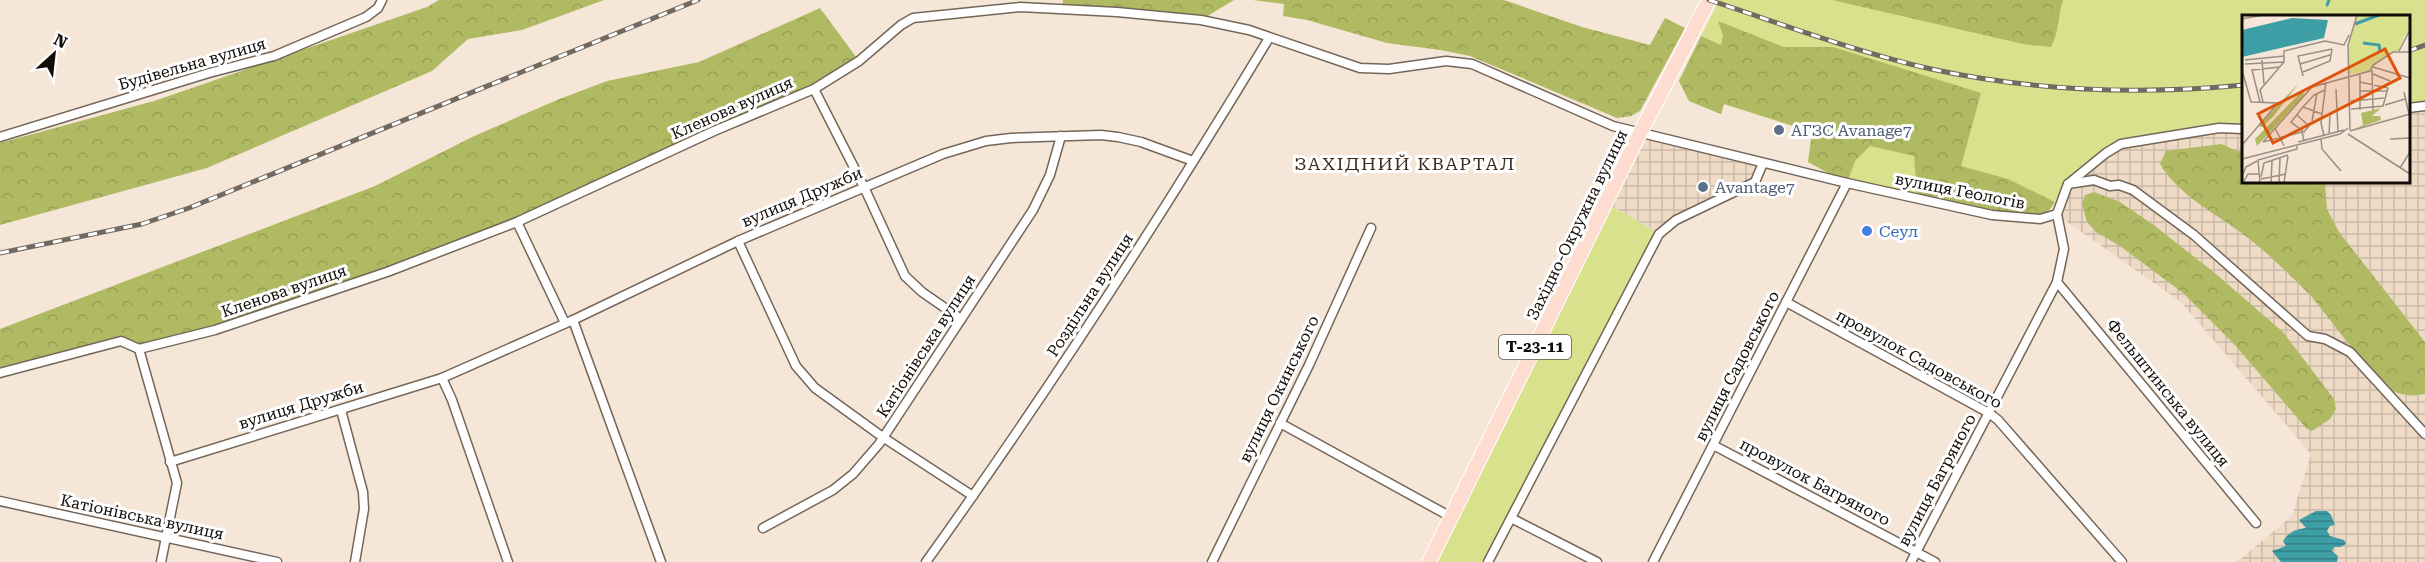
<svg xmlns="http://www.w3.org/2000/svg" width="2425" height="562" viewBox="0 0 2425 562" font-family="'Roboto Serif',serif">
<defs>
<pattern id="industrial-grid" width="8" height="8" patternUnits="userSpaceOnUse" patternTransform="scale(1.5)"><rect width="8" height="8" fill="#eedac5"/><path d="M0 4h8M4 0v8" fill="none" stroke="#cbbaa8"/></pattern>
<pattern id="forest-crowns" width="20" height="18" patternUnits="userSpaceOnUse" patternTransform="scale(1.5)"><rect width="20" height="18" fill="#b0ba63"/><path d="M2 6a3 3 0 1 1 6 0M12 15a3 3 0 1 1 6 0" fill="none" stroke="#969f54"/></pattern>
<pattern id="water-rules" width="6" height="5" patternUnits="userSpaceOnUse" patternTransform="scale(1.5)"><rect width="6" height="5" fill="#3e9ea6"/><path d="M0 2.5h6" fill="none" stroke="#337f85"/></pattern>
</defs>
<rect width="100%" height="100%" fill="#f6e6d7"/>
<g fill="url(#industrial-grid)">
<path d="M2425,110V562H2237L2292,516L2311,454L2181,302L2059,216L2071,186L2091,168L2123,147L2219,131L2243,132L2244,182H2408L2409,111Z"/>
<path d="M1643,137L1758,165L1752,179L1656,232L1610,205Z"/>
</g>
<g fill="#d8e28d">
<path d="M1719,0H2425V102L2409,104L2408,16H2244L2243,125L2219,124L2120,140L2086,162L2065,182L2050,210L1993,211L1830,174L1808,162L1812,132L1724,104L1721,114L1689,101L1679,81Z"/>
<path d="M1610,205L1656,232L1483,562H1433Z"/>
</g>
<g fill="url(#forest-crowns)">
<path d="M439,0H604L522,30L468,39L432,71L207,168L0,225V143L154,101L427,7Z"/>
<path d="M1063,0H1234L1201,20L1062,8Z"/>
<path d="M1253,0H1504L1582,27L1650,45L1665,18L1685,28L1640,111L1631,116L1617,118L1470,56L1440,50L1387,43L1307,20L1283,16L1284,4Z"/>
<path d="M1832,0H2063C2058,15 2059,33 2051,47L2023,44Z"/>
<path d="M820,8L859,61L814,89L517,222L309,297L139,349L121,341L0,373V329L375,186L472,137L557,100L607,81L699,62Z"/>
<path d="M1718,21L1784,47H1833L1981,93L1961,166L2008,179L2055,202C2051,208 2048,213 2041,215C2018,222 1943,200 1917,195L1914,156L1870,146L1855,161L1848,180L1830,174L1808,162L1812,132L1724,104L1721,114L1689,101L1679,81L1701,36L1721,45L1723,36Z"/>
<path d="M2221,144L2237,151H2243L2244,182H2325L2327,209L2339,232L2425,342V394C2416,396 2407,396 2398,393C2373,381 2331,319 2310,295C2287,272 2265,250 2239,231C2212,212 2177,193 2160,164L2166,151Z"/>
<path d="M2094,192L2120,202L2155,226L2216,274L2283,332L2334,399L2336,409L2330,419L2312,431L2306,428L2235,345L2183,293L2120,246L2096,232L2087,222L2082,204L2085,195Z"/>
</g>
<path fill="url(#water-rules)" d="M2316,511H2327L2331,515L2335,525L2330,526L2327,531L2330,536L2344,540L2346,544L2340,547H2334L2332,551L2338,556L2337,562H2281L2272,551L2286,546L2283,541C2289,532 2296,529 2306,528L2299,520Z"/>
<g fill="none" stroke-linecap="round" stroke-linejoin="round">
<path stroke="#3e9ea6" stroke-width="3" d="M2327,5L2329,0"/>
<g stroke="#746659" stroke-width="11">
<g id="street">
<path d="M814,89L864,187L905,276L922,292L961,319"/>
<path d="M2408,108L2425,106"/>
<path d="M0,137L209,73L274,56L366,17L378,8L382,0"/>
<path d="M2068,184L2094,180L2110,186L2119,185L2133,190L2194,235L2308,336L2325,339L2350,352L2425,434"/>
<path d="M517,222L565,323"/>
<path d="M738,241L796,366L815,388L884,438L973,496"/>
<path d="M2057,282L2256,523"/>
<path d="M1786,302L1989,413L1998,420L2122,562"/>
<path d="M573,320L661,562"/>
<path d="M139,349L215,330L387,272L517,222L714,131L814,89L859,61L901,25L913,18L1020,7L1117,12L1201,20L1249,30L1360,68L1389,69L1446,61L1472,64L1613,126L1847,183L1992,215L2040,219L2057,214L2068,184L2106,153L2121,144L2219,128L2244,129"/>
<path d="M139,349L177,483L161,562"/>
<path d="M0,373L121,341L139,349"/>
<path d="M341,410L363,492L364,509L355,562"/>
<path d="M1280,423L1451,517"/>
<path d="M1713,445L1935,562"/>
<path d="M170,462L442,378"/>
<path d="M0,501L277,562"/>
<path d="M1511,518L1597,562"/>
<path d="M763,528L833,490L853,474L879,444L1033,210L1050,175L1061,136"/>
<path d="M508,562L452,400L442,378L573,320L738,241L943,154L986,141L1011,138L1101,135L1118,137L1141,142L1193,161"/>
<path d="M926,562C1048,392 1161,217 1269,38"/>
<path d="M1212,562L1309,365L1371,228"/>
<path d="M1488,562L1659,234L1676,220L1755,182L1763,163"/>
<path d="M1653,562L1847,183"/>
<path d="M1911,562L2057,282L2064,249L2057,214"/>
</g>
</g>
<g stroke="#fff" stroke-width="16">
<path id="primary" d="M1429,562L1638,137L1709,0"/>
</g>
<use href="#street" stroke="#fff" stroke-width="8"/>
<use href="#primary" stroke="#fedcd0" stroke-width="14"/>
<g stroke="#726960" stroke-width="5">
<g id="rail">
<path d="M1709,0C1782,24 1856,52 1931,69C2034,91 2139,95 2244,85"/>
<path d="M2408,51L2425,45"/>
<path d="M0,253L142,224L189,208L698,0"/>
</g>
</g>
<use href="#rail" stroke="#fff" stroke-width="3" stroke-dasharray="9" stroke-linecap="butt"/>
</g>
<g fill="#5c6f8a" stroke="#fff" stroke-width="2">
<circle cx="1779" cy="130" r="6"/>
<circle cx="1703" cy="187" r="6"/>
</g>
<circle fill="#3f7fe0" stroke="#fff" stroke-width="2" cx="1867" cy="231" r="6"/>
<g text-anchor="middle" dominant-baseline="central" stroke-width="6" stroke-linejoin="round" paint-order="stroke">
<rect fill="#fff" stroke="#585552" stroke-width="1.5" x="1499" y="335" width="72" height="24" rx="4.5"/>
<g font-size="15" font-weight="bold" fill="#110c08">
<text x="1535" y="347">Т-23-11</text>
</g>
<g font-size="16" fill="#110c08" stroke="#fff">
<text transform="translate(192 64) rotate(-16)">Будівельна вулиця</text>
<text transform="translate(732 108) rotate(-24)">Кленова вулиця</text>
<text transform="translate(1960 191) rotate(11)">вулиця Геологів</text>
<text transform="translate(802 197) rotate(-23)">вулиця Дружби</text>
<text transform="translate(1577 225) rotate(-64)">Західно-Окружна вулиця</text>
<text transform="translate(284 291) rotate(-19)">Кленова вулиця</text>
<text transform="translate(1090 295) rotate(-57)">Роздільна вулиця</text>
<text transform="translate(926 346) rotate(-57)">Катіонівська вулиця</text>
<text transform="translate(1919 359) rotate(29)">провулок Садовського</text>
<text transform="translate(1737 366) rotate(-63)">вулиця Садовського</text>
<text transform="translate(1279 389) rotate(-64)">вулиця Окинського</text>
<text transform="translate(2168 393) rotate(51)">Фельштинська вулиця</text>
<text transform="translate(301 405) rotate(-17)">вулиця Дружби</text>
<text transform="translate(1937 480) rotate(-62)">вулиця Багряного</text>
<text transform="translate(1815 482) rotate(28)">провулок Багряного</text>
<text transform="translate(142 517) rotate(12)">Катіонівська вулиця</text>
</g>
<g font-size="16" fill="#4e5e75" stroke="#fff" text-anchor="start">
<text x="1791" y="130">АГЗС Avanage7</text>
<text x="1715" y="187">Avantage7</text>
</g>
<g font-size="16" fill="#366cbe" stroke="#fff" text-anchor="start">
<text x="1879" y="231">Сеул</text>
</g>
<g font-size="18" letter-spacing="1.5" fill="#372c20" stroke="#fff">
<text x="1405" y="163">ЗАХІДНИЙ КВАРТАЛ</text>
</g>
</g>
<g transform="translate(2242 15)">
<rect width="168" height="168" fill="#f6e6d7"/>
<path d="M115,0H168V21L166,18L162,22L157,35L136,46L129,56L107,59L106,30Z" fill="#d8e28d"/>
<path d="M57,68L31,102L20,112L16,111ZM59,77L63,79L15,131L13,124ZM139,93L130,101H138L139,105L110,115L121,110L119,98Z" fill="#b0ba63"/>
<path d="M123,0H158V2L147,24L138,31L111,29L113,9Z" fill="#d8e28d"/>
<path d="M50,3L86,5L82,23L0,42V15Z" fill="#3e9ea6"/>
<path fill="none" stroke="#3e9ea6" stroke-width="3" d="M113,9L137,0M121,28L137,30L138,37"/>
<path fill="none" stroke="#9a8f84" stroke-width="1.5" d="M0,4L21,0M157,36L168,15M3,45L42,41M20,45L22,69M3,49L42,47M58,49L88,40M131,52L168,63M0,55L9,87L36,88L0,130M130,55L131,95M61,57L88,46L90,34M131,59L148,66M61,61L56,41L90,34M94,74L96,116M118,76H145M162,77L167,99M109,86L142,83M18,87L10,55L38,52M21,87L18,75L42,47V36L83,26L102,30L107,20M143,90L163,84M61,92L80,99M109,94L141,91L146,73L118,67M118,95V59M55,100L67,111L62,117L49,107L61,92L72,80L83,75M70,106L75,78M33,113L42,131M108,115L106,30L115,0M108,116L168,99M87,119L88,101M106,119L168,159M82,121L79,108L84,67M79,124L80,134L99,156M148,124L168,123M21,127L70,72L128,56L131,50L151,37H168M21,127L60,117L62,126M56,127L102,115M0,144L98,119L106,113M158,153L168,137M0,161L4,152L15,146M19,162L22,148L46,140M19,164L44,159M1,168L6,159H17M18,168L16,145L55,134V130M29,168L30,146M37,168L38,143M42,168L46,141"/>
<path fill="#dd550c" fill-opacity="0.15" stroke="#dd550c" stroke-width="3" d="M143,34L158,63L31,128L16,99Z"/>
<rect width="168" height="168" fill="none" stroke="#110c08" stroke-width="3"/>
</g>
<g transform="translate(54 54) rotate(27)" stroke="#ffffff" stroke-width="4.5" paint-order="stroke">
<path d="M0-4.5L10 22L0 15L-10 22Z" fill="#110c08"/>
<text y="-9" font-size="16" font-weight="bold" text-anchor="middle" fill="#110c08">N</text>
</g>
</svg>
